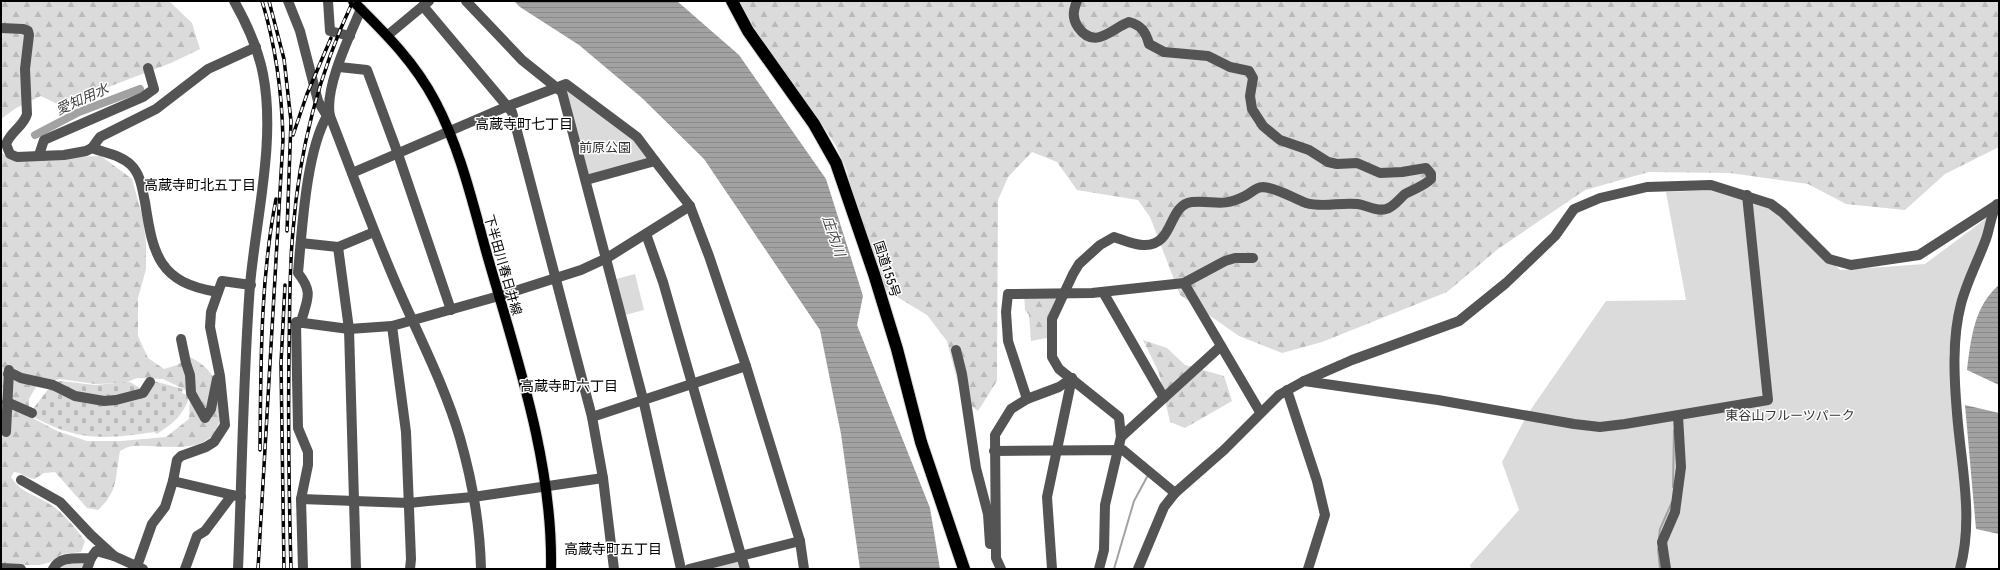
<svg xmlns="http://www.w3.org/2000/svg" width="2000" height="570" viewBox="0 0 2000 570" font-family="'Roboto Condensed','Noto Sans JP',sans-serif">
<defs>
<pattern id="forest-firs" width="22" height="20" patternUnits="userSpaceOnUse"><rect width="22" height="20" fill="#dbdbdb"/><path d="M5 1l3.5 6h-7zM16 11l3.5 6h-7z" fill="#bababa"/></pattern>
<pattern id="cemetery-stones" width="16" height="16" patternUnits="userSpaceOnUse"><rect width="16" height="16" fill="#dbdbdb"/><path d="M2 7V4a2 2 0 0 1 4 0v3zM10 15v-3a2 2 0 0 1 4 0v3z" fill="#bababa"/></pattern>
<pattern id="water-rules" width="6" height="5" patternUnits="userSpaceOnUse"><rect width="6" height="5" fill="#a2a2a2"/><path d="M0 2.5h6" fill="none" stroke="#8a8a8a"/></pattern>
</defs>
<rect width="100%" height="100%" fill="#fff"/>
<g fill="#dbdbdb">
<path d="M568,90L633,139L648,157L647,160L590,176L587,173L566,92Z"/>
<path d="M1714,190L1783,213L1840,270L1925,264L1988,217L1961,305L1949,353L1963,521L1958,559L1955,569H1471L1470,565L1519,510L1502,462L1527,415L1606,301L1686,300L1666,192Z"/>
<path d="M635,274L644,310L625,315L616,279Z"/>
<path d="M63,562H88L85,569H57Z"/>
<path d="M737,562L740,563L741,569H709Z"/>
</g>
<g fill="url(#forest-firs)" fill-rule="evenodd">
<path d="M1,1H169L192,23L200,49L171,63L69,102L57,104L41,96L16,108L1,119Z"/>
<path d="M738,1H1999V147L1945,174L1905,210L1846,204L1808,184L1730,173L1649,172L1585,190L1498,249L1447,292L1322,342L1282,353L1239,336L1180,295L1150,217L1138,200L1077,190L1057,162L1032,152L1008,177L998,200L997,381L978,411L962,399L947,341L927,315L884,289L860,227L847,171L836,146L820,121L787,82L762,43Z"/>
<path d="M1,151L3,154L12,159L101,156L132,179L143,219L146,243V269L138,298V336L148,358L164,369L177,365L190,357C207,366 218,377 218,397C219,405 220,415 219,422C210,458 161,444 134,446C129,446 124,449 120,451C115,476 119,491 98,510L87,508L55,472L44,473L35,479C26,478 21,472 14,472L11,477C23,495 35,494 51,505C64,513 76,529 85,541L81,552L62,554L50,562L40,565H1ZM137,378L163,379L190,392L189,419L166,437L121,441H87L57,431L29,416V399L37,385L60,379L95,384L125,383Z"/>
<path d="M1024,293L1063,294L1051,337L1031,341L1029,315L1025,310Z"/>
<path d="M1143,340L1167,348L1185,365L1224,376L1232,401L1185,428L1170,422L1159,373Z"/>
</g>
<path fill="url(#cemetery-stones)" d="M150,380L183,389L182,393L190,396C182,416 175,422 157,434L154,432C102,440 75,441 29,414L53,383L60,381L95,385L130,382L143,390Z"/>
<g fill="url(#water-rules)">
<path d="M514,1H677L739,55L826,179L863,296L857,325L930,508L940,569H860L841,434L820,330L704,159L642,98L579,45L520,7Z"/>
<path d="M1999,285V385L1967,370C1971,339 1974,306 1999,285Z"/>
<path d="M1965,405L1999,413V534L1976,529Z"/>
</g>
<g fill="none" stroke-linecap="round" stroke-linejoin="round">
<g stroke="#a2a2a2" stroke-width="2">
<path d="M1673,487L1674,430"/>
<path d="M1659,537L1660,529L1672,502"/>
<path d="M1658,549L1660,569"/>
<path d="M1114,569L1134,501L1147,477"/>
</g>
<path stroke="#a2a2a2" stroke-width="8" d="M35,135L79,112L140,89"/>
<g stroke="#dbdbdb" stroke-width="12">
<path id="major" d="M353,1C384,32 414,61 435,101C461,150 473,205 488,258C517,359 553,463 551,569"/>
</g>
<g stroke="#dbdbdb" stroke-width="14">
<path id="highway" d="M732,1L748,31L814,124L836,163L874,274L897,349L921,442L964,569"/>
</g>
<g stroke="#545454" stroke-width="10">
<path d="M234,1C247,24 258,48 263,74C276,140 256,218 250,285C243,379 242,474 238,569"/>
<path d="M288,1L300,31L318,101L327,116"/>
<path d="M328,1L330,31L350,36"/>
<path d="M466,1L522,60L562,92L643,399L681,569"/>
<path d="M1077,1C1073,11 1072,18 1078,27C1095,51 1112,28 1129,22C1141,25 1146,32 1149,44L1164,52L1208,56L1230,67L1249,71L1253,78L1250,96L1252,109L1263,126L1280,140L1309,150L1328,162L1337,164L1357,163L1380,173L1402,172L1426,168L1431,174V179C1424,186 1414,189 1405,194C1399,199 1394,207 1386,209C1376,212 1367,205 1357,204C1340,202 1323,208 1306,203C1292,198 1278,188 1263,187C1256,187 1251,193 1245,196C1221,208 1214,200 1192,202C1167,205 1175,247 1143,245C1134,245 1123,240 1114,237L1100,245L1079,264L1073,274L1052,319V357L1059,369L1119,417L1121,437"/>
<path d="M423,6L512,112L592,417L603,478L614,569"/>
<path d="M1,28L23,29L28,31L29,35L25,69L27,114C24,126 11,131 6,144L10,154L17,157L64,155L86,151L92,148L100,137L156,109L208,69L256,47"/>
<path d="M388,35L429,1"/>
<path d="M339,67L367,70L398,154L451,310"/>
<path d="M330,116C351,170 371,225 394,279C416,331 444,383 460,438C472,480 480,526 481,569"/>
<path d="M92,148C105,153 121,155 131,165C141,175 142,189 145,202C153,255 159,283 218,292"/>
<path d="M39,155L44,140L143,97L154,89L148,68"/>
<path d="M352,173L508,106L566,84L637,137L655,161"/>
<path d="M586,180L655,161L690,206L709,256L746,366L800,541L804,569"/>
<path d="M646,234L663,282L745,569"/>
<path d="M301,243L338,247L374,232"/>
<path d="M338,247L349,329L356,569"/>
<path d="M1184,283L1260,412"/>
<path d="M1103,292L1164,398"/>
<path d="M301,322C307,299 314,293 298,273C302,230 306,152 327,116H330C324,88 350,35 361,9"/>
<path d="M392,326L406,432L411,559L410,569"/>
<path d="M181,339L186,363L190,375L191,393L205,418L211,409L217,379"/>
<path d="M956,350L962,374L976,468L988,514L990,544"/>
<path d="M8,374H13L21,378L53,385L75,396L104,401L116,400L143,393L150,382"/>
<path d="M1304,381L1352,360L1459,321L1506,283L1555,236L1574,209L1600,198L1647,187L1711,185L1771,204L1783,213L1829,259L1851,265L1919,255L1995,206"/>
<path d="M1287,390L1317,481L1325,515L1308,569"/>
<path d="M1027,399L1008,341L1006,312L1008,294L1092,293L1184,283L1225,261L1235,258H1253"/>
<path d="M7,402L32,413"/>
<path d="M592,417L746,366"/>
<path d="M6,432L9,370"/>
<path d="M994,451L1123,450L1175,493"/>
<path d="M21,480L60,502L91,535L114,556"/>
<path d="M173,481L177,460L181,456L206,447L214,442L225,425L220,376L210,327L211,312L222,281L251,285"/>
<path d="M301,499L409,503L428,501L473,497L603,478"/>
<path d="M1,568L21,569"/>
<path d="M53,569C60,555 78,559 91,558L96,551L114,556L143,569"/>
<path d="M87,569L91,558"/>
<path d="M136,569L152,524L165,507L173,481L241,497"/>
<path d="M185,569L197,536L205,531L232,495"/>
<path d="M303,569L301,499L308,465V452L298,428L296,322L349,329L392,326L499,296L581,270L607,258L690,206"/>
<path d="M689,569L800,541"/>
<path d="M1001,569L996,558L995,435L1011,409L1027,399L1059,387L1072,378"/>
<path d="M1052,569L1047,497L1072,378"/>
<path d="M1099,569L1104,550L1105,505L1121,437L1221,346"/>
<path d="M1138,569L1164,507L1175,493L1224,450L1279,395L1304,381L1438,400L1574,424L1600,427L1625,424L1768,400L1747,195"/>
<path d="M1666,569L1662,542L1675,512L1681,467L1678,416"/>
<path d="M1960,569C1974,518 1961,465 1957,413C1954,378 1952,338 1961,304C1967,281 1978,261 1986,239C1990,228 1991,214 1997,204"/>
</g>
<use href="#major" stroke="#000" stroke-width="10"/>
<use href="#highway" stroke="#000" stroke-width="12"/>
<g stroke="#000" stroke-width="3.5">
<g id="rail">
<path d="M269,1L284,59L291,121L287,231"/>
<path d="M293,135L307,94L331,38"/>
<path d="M260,450C261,365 260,282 276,199"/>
<path d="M258,569L283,140C282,92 276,47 262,1"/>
<path d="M284,569L281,363L285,285"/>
<path d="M291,569C289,496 288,424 289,351C290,311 289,271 293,231C299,151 319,73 353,1"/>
</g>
</g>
<use href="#rail" stroke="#fff" stroke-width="2" stroke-dasharray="6" stroke-linecap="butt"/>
</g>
<g text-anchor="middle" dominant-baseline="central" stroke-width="3" stroke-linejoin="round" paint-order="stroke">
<g font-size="13" fill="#323232" stroke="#fff">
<text x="605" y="147">前原公園</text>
<text x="1790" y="415">東谷山フルーツパーク</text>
</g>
<g font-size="13" fill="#000" stroke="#fff">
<text transform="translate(503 265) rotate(74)">下半田川春日井線</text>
<text transform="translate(887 269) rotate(72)">国道155号</text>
</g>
<g font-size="14" font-style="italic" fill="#434343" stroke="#fff">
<text transform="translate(82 99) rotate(-24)">愛知用水</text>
<text transform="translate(834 236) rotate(71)">庄内川</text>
</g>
<g font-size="14" fill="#000" stroke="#fff">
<text x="524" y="124">高蔵寺町七丁目</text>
<text x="200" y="185">高蔵寺町北五丁目</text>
<text x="569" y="386">高蔵寺町六丁目</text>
<text x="613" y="549">高蔵寺町五丁目</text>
</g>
</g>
<rect width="2000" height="570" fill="none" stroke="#000000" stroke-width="4"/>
</svg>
